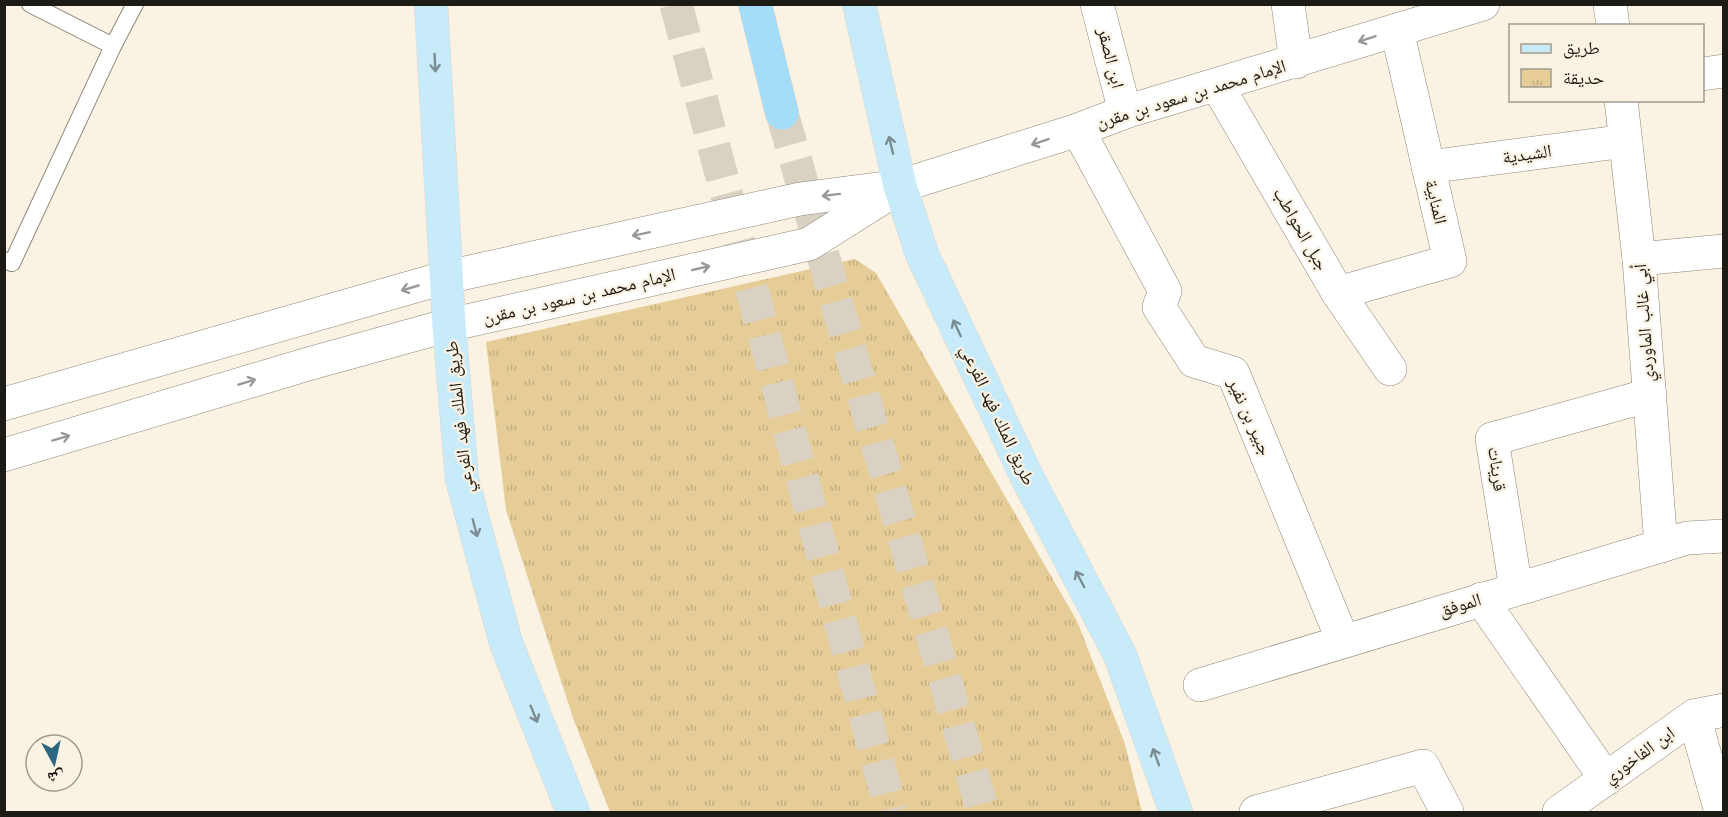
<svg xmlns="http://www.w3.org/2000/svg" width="1728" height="817" viewBox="0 0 1728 817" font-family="Jost,'Noto Naskh Arabic',sans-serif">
<defs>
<pattern id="park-tufts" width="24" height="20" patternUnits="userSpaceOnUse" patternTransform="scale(1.5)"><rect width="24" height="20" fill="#e6cc97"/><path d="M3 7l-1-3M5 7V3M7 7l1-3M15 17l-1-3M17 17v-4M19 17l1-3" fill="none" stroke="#c5af81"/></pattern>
</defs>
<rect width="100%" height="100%" fill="#faf2e2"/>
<path fill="url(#park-tufts)" d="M855,259L876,273L1077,621L1125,744L1142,812H610L573,718L506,510L486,342Z"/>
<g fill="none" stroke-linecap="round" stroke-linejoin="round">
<g stroke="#d9d2c3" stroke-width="33" stroke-dasharray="33 16" stroke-linecap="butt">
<path d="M676,4L891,812"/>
<path d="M782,113L983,812"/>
</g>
<g stroke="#8d8678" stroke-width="18">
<g id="service">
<path d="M113,46L135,4"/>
<path d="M4,260L12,263L113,46L30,4"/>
</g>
</g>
<g stroke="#8d8678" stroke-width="34">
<g id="minor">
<path d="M1097,4L1125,112"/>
<path d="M1288,4L1296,62"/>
<path d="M1610,4L1613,26"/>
<path d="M1702,74L1724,71"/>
<path d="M1217,85L1338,293L1390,369"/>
<path d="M1621,100L1639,259L1661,546"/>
<path d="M1078,130L1165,291L1159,307L1194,361L1233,373L1343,641"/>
<path d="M1428,167L1626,141"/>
<path d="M1639,259L1724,251"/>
<path d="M1338,293L1450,261L1397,30"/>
<path d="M1516,589L1492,439L1650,395"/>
<path d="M1481,599L1606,779"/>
<path d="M1200,685L1687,538L1724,536"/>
<path d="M1694,716L1721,812"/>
<path d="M1256,812L1423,766L1447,812"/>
<path d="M1559,812L1694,716L1724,710"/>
</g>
</g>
<g stroke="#8d8678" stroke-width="34">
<g id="tertiary">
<path d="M4,404L447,277L800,199L900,186L1078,130L1125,112L1483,4"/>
<path d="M4,455L308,364L449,325L809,244L893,191"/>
</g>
</g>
<g stroke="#d6d6d5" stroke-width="34">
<g id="primary">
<path d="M431,4L449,325L462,479L506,643L573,812"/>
<path d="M859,4L900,186L922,254L1027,477L1120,655L1176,812"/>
</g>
</g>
<g stroke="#d6d6d5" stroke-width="34">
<path id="motorway" d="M755,4L782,113"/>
</g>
<use href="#service" stroke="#fff" stroke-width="16"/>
<use href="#minor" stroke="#fff" stroke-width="33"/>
<use href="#tertiary" stroke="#fff" stroke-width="33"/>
<use href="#primary" stroke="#c8ebfa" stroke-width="33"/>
<use href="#motorway" stroke="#a3ddf7" stroke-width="33"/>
</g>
<defs><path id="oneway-shaft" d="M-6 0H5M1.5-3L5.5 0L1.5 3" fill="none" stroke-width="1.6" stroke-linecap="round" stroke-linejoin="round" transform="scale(1.5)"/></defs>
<g stroke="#999896">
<use href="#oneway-shaft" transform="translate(1367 39) rotate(162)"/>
<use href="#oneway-shaft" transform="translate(1040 142) rotate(162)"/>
<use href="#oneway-shaft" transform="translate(831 195) rotate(173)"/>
<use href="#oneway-shaft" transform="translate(641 234) rotate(168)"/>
<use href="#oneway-shaft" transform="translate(701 268) rotate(-13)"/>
<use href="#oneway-shaft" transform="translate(410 288) rotate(164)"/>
<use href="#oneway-shaft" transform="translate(247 382) rotate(-17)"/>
<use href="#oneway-shaft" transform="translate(61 438) rotate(-17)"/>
</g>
<g stroke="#7b8d93">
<use href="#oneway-shaft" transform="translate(435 63) rotate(87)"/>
<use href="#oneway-shaft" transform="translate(891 145) rotate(-103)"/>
<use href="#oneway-shaft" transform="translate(957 328) rotate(-115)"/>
<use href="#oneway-shaft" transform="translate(475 528) rotate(75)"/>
<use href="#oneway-shaft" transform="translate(1080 579) rotate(-118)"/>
<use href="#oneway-shaft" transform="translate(534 714) rotate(68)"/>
<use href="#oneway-shaft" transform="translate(1156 757) rotate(-110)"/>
</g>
<g text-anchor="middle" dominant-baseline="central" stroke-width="4.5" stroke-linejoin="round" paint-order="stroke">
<g font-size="18" fill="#1d1b15" stroke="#faf2e2">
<text transform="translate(1111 58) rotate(76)">ابن الصقر</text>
<text transform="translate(1191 94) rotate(-17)">الإمام محمد بن سعود بن مقرن</text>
<text transform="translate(1527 154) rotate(-8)">الشيدية</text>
<text transform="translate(1436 202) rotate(77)">المنابية</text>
<text transform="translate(1301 229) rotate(60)">جبل الحواطب</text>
<text transform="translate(579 296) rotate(-13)">الإمام محمد بن سعود بن مقرن</text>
<text transform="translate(1644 323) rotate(-94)">أبي غالب الماوردي</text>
<text transform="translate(998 415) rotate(65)">طريق الملك فهد الفرعي</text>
<text transform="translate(459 417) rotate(-96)">طريق الملك فهد الفرعي</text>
<text transform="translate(1250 417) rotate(66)">جبير بن نفير</text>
<text transform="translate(1497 469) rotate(82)">قرينات</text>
<text transform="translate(1460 605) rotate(-17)">الموفق</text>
<text transform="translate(1639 755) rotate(-36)">ابن الفاخوري</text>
</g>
</g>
<rect width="1728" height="817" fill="none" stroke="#1d1b15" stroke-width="12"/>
<rect x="1509" y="24" width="195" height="78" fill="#faf2e2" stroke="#a29c90" stroke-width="1.5"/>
<rect x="1521" y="44" width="30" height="9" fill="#c8ebfa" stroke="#a29c90" stroke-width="1.5"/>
<text x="1563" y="54" font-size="18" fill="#1d1b15">طريق</text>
<rect x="1521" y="69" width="30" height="18" fill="url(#park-tufts)" stroke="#a29c90" stroke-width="1.5"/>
<text x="1563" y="84" font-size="18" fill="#1d1b15">حديقة</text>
<g transform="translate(54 763) rotate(172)"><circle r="28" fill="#faf2e2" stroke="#a29c90" stroke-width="1.5"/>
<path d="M0-4.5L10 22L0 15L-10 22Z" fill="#2c677f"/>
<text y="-9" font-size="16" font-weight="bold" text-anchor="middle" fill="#1d1b15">ش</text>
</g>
</svg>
